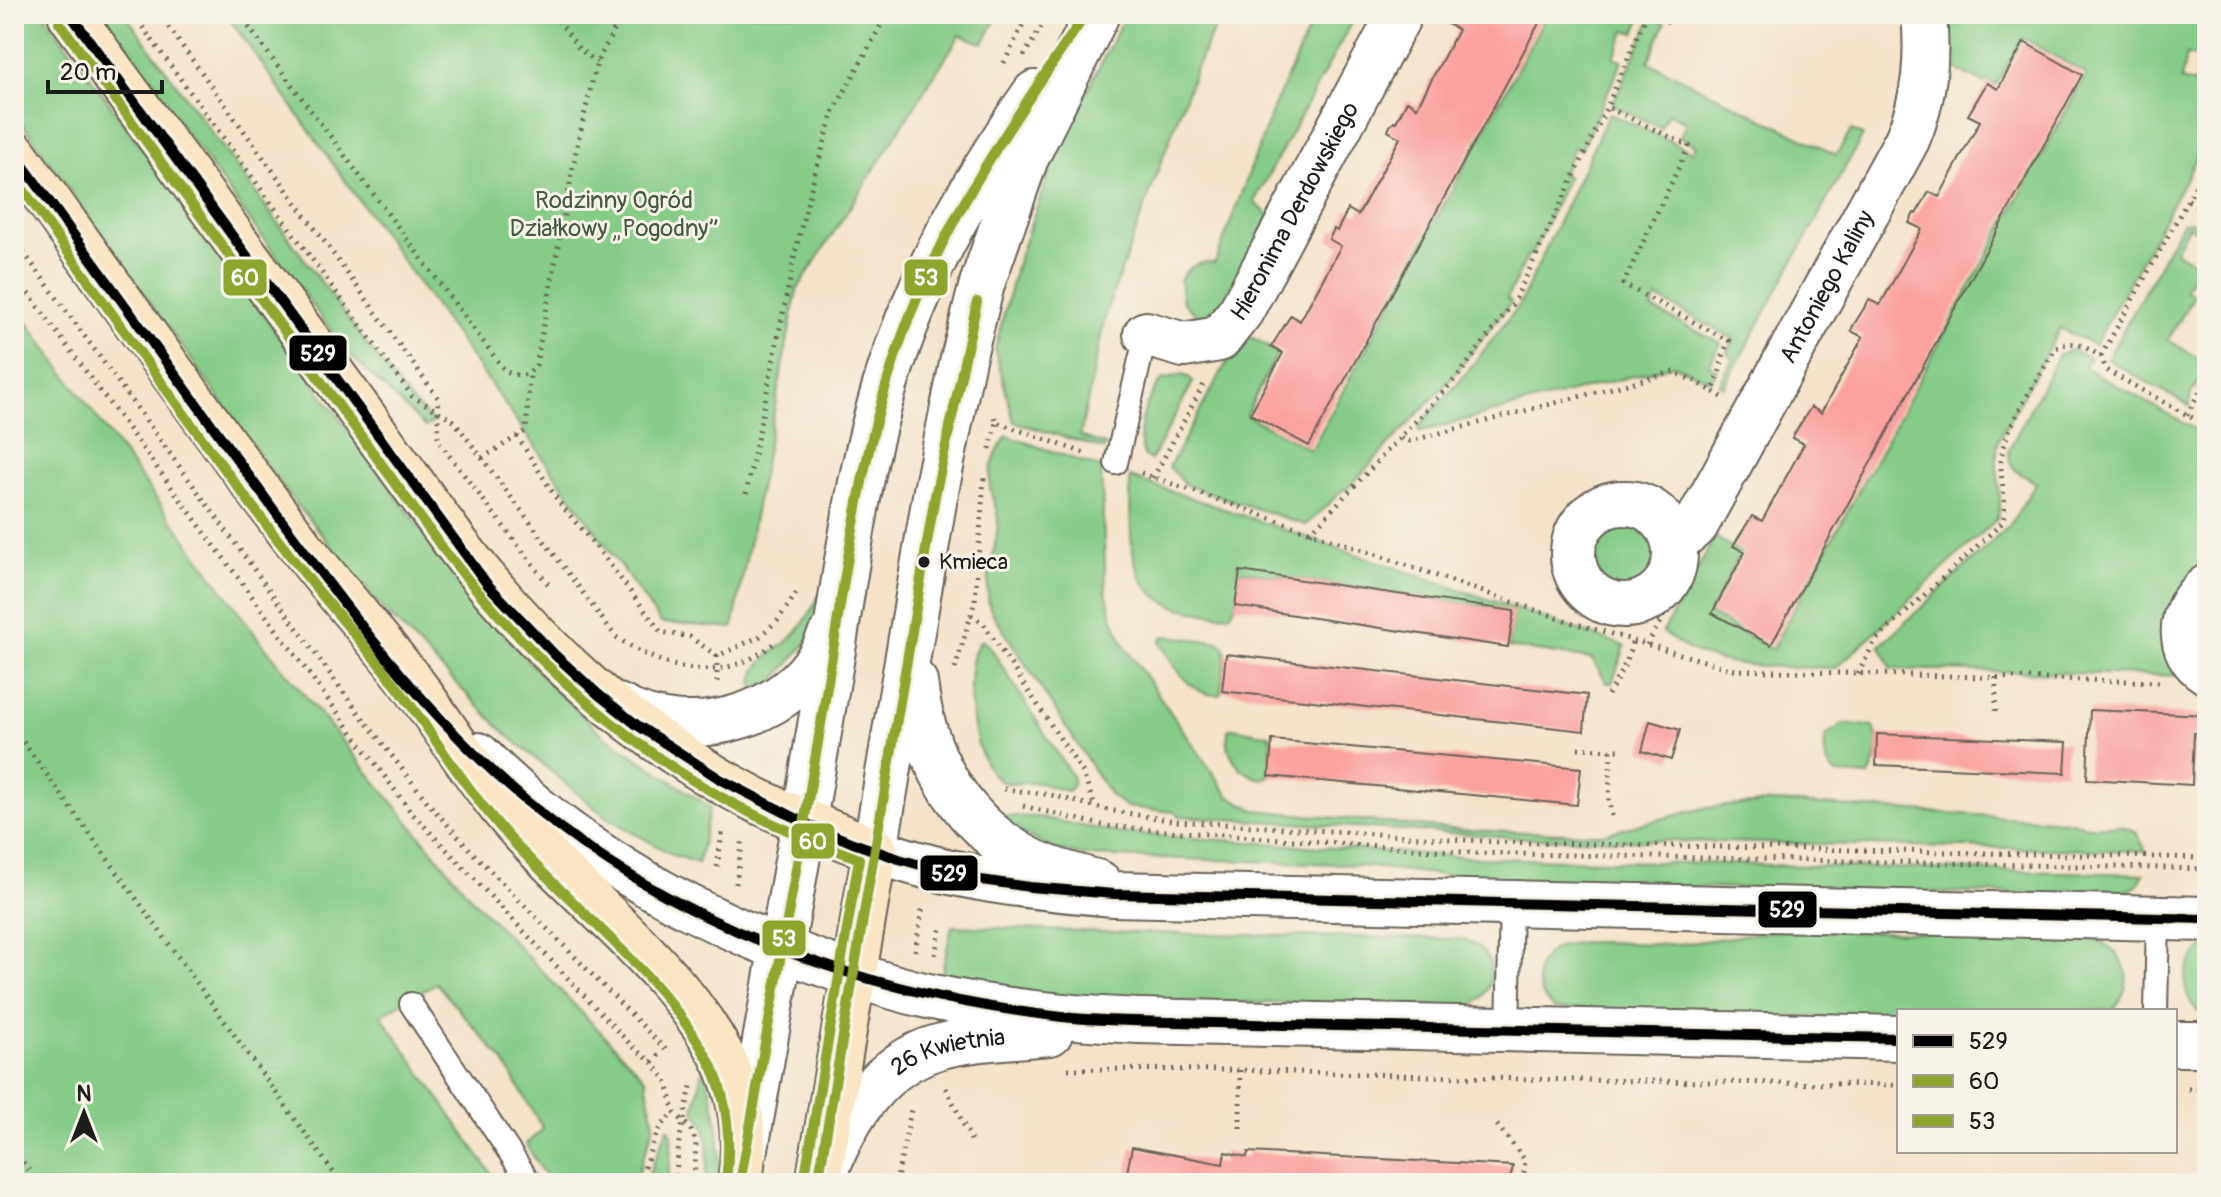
<svg xmlns="http://www.w3.org/2000/svg" width="2221" height="1197" viewBox="0 0 2221 1197" font-family="Pangolin,sans-serif">
<rect width="100%" height="100%" fill="#f7f3e8"/>
<filter id="ink" filterUnits="userSpaceOnUse"><feTurbulence type="fractalNoise" baseFrequency=".0125" numOctaves="2"/><feDisplacementMap in="SourceGraphic" scale="16" xChannelSelector="R" yChannelSelector="G"/><feConvolveMatrix kernelMatrix="1 2 1 2 8 2 1 2 1" color-interpolation-filters="sRGB"/></filter>
<filter id="wash" filterUnits="userSpaceOnUse"><feTurbulence type="fractalNoise" baseFrequency=".006" numOctaves="4" result="noise"/><feDisplacementMap in="SourceGraphic" scale="32" xChannelSelector="R" yChannelSelector="G"/><feGaussianBlur stdDeviation="1.8" result="paint"/><feColorMatrix in="noise" values="0 0 0 0 0 0 0 0 0 0 0 0 0 0 0 0 0 1.4 0 .05"/><feComposite in="paint" operator="in"/></filter>
<g filter="url(#wash)">
<rect width="100%" height="100%" fill="#f4e3ca"/>
<g fill="#85cc87" stroke="#507452" stroke-width="2">
<path d="M14,14H44L474,602L557,692L603,735L710,807L698,863L673,855L606,817L506,734L383,609L284,489L14,112Z"/>
<path d="M99,14H125L362,338L411,401L434,422L425,427L345,350Z"/>
<path d="M226,14H999L983,43L960,35L797,290L733,628L661,623Z"/>
<path d="M1126,14H1221L1196,68L1106,312L1080,436L1106,445L1104,449L1014,422L995,350L1016,266L1057,150Z"/>
<path d="M1316,14H1356L1254,202L1270,216L1214,317H1198L1183,302L1180,281C1187,266 1199,261 1215,263L1275,104Z"/>
<path d="M1547,14H1643L1635,33L1626,30L1614,57L1622,61L1581,150L1574,147L1562,174L1568,177L1532,255H1528L1507,298L1511,302L1450,380L1347,489L1345,488L1308,523L1305,525L1186,485L1169,467L1243,333L1268,346V348L1277,354L1246,415L1311,450Z"/>
<path d="M1947,14H2153L2207,22L2204,58L2186,55L2181,80L2207,86V139L2095,345L2060,328L1999,439C1991,466 2007,499 1996,520L1836,668C1779,666 1708,673 1663,632L1715,537L1741,553L1709,614L1772,649L2086,74L2023,38L1996,86L1986,80L1984,83L1949,66Z"/>
<path d="M1652,17L1665,23L1648,62L1836,155L1851,131L1863,135L1724,387L1720,384L1733,358L1727,354L1734,339L1657,298L1652,309L1721,343L1709,365L1717,370L1711,381L1674,365L1419,432V426L1459,382L1520,304L1609,113L1693,152L1696,145L1680,137L1686,122L1668,113L1661,128L1612,105Z"/>
<path d="M2191,221L2207,231V237L2188,226L2175,251L2199,265L2185,289L2194,295L2168,340L2207,363V375L2200,378L2190,396V406L2111,362L2108,358L2182,223Z"/>
<path d="M14,304L260,641L473,900L646,1079L654,1125L635,1183H549L526,1144L543,1129L504,1062L436,983L381,1015L498,1183H14Z"/>
<path d="M2071,350L2090,357L2084,367L2207,436V572L2192,676L1892,669L1880,646L2010,525L2036,483C2020,473 2007,470 2009,449L2059,354Z"/>
<path d="M1180,375L1189,377L1193,382L1151,460L1145,456C1133,433 1146,398 1163,379Z"/>
<path d="M1007,436L1101,468L1106,591L1113,619L1125,647L1229,796L1255,810L1462,830L1602,834L1704,808L1778,802L2066,821L2087,826H2121L2136,832L2146,851L1527,838L1179,816L1174,812L1127,807L1110,795L990,609C982,580 998,549 998,520C997,500 986,495 991,470C994,458 1000,445 1007,436Z"/>
<path d="M1130,477L1625,646L1612,683H1607L1592,659L1508,647L1513,611L1241,571L1235,606L1231,614C1219,616 1206,613 1194,611C1120,601 1132,533 1130,477Z"/>
<circle cx="1624" cy="553" r="39"/>
<path d="M820,594V612L809,640L772,683L753,687C753,658 779,652 796,633C806,621 813,608 820,594Z"/>
<path d="M1166,636L1219,642L1224,646L1226,654L1220,695C1190,697 1173,665 1160,642L1162,637Z"/>
<path d="M981,640L990,647L1073,778V785L1068,791C1058,790 1048,785 1038,783C1026,782 1010,786 1000,781C971,765 960,663 981,640Z"/>
<path d="M1853,724L1874,727C1880,743 1877,762 1869,776L1837,774C1824,766 1823,751 1826,736L1841,725Z"/>
<path d="M1232,728L1269,735L1272,740L1269,776L1263,779C1240,775 1224,754 1228,730Z"/>
<path d="M1007,816L1038,817L1118,833L1481,858L2144,874L2137,886L2117,896L1515,883L1343,864L1086,856L1052,849L996,819Z"/>
<path d="M952,926L1100,932L1460,939C1498,948 1502,988 1470,1007L1069,999L941,977Z"/>
<path d="M1780,930L2088,936C2125,949 2140,980 2112,1011H1899V1019L1555,1009C1532,992 1530,958 1560,946C1584,937 1647,946 1677,944C1711,941 1746,934 1780,930Z"/>
<path d="M2207,945V1019C2178,999 2178,964 2207,945Z"/>
<path d="M703,1068C718,1106 721,1143 719,1183H706C707,1162 713,1126 694,1111Z"/>
<path d="M668,1128L672,1133L668,1183H645Z"/>
</g>
<g id="blocks">
<g fill="#fba2a0">
<path d="M967,14H988L984,22Z"/>
<path d="M1451,14H1544L1309,446L1250,414L1283,353L1271,347L1291,315L1300,321L1341,246L1329,239L1334,229L1337,231L1348,209L1358,215L1400,138L1388,131L1390,126L1394,121L1396,122L1407,101L1417,107L1458,30L1446,23Z"/>
<path d="M2024,42L2082,75L1771,645L1712,613L1745,552L1733,546L1752,516L1762,521L1804,444L1792,438L1794,434L1811,407L1821,413L1863,337L1851,331L1853,326L1869,300L1880,305L1922,229L1909,223L1914,213L1916,214L1929,192L1939,197L1980,121L1968,115L1974,105L1987,83L1998,89Z"/>
<path d="M1240,571L1514,611L1508,647L1235,606Z"/>
<path d="M1226,654L1587,695L1584,731L1222,691Z"/>
<path d="M2090,710L2207,715V734L2194,733L2192,785L2087,779Z"/>
<path d="M1650,721L1680,730L1671,760L1642,751Z"/>
<path d="M1877,734L2067,742L2065,773L1876,765Z"/>
<path d="M1272,740L1581,768L1577,805L1269,776Z"/>
<path d="M1132,1147L1223,1164L1225,1152L1247,1157L1248,1152L1513,1166L1509,1183H1125Z"/>
</g>
</g>
</g>
<g filter="url(#ink)">
<use href="#blocks" fill-opacity="0" stroke="#686259" stroke-width="2"/>
<g fill="none" stroke-linecap="round" stroke-linejoin="round">
<g stroke="#686259" stroke-width="26">
<g id="service">
<path d="M1116,463L1146,334"/>
<path d="M411,1004L530,1183"/>
<path d="M2156,1011L2158,918"/>
<path d="M1508,1030L1511,903"/>
</g>
</g>
<g stroke="#686259" stroke-width="48">
<g id="minor">
<path id="s1" d="M1146,334L1184,345L1219,339L1241,311L1400,14"/>
<circle cx="1624" cy="554" r="51"/>
<path id="s2" d="M1673,535L1685,534L1696,525L1907,140C1925,98 1928,59 1924,14"/>
<path d="M2207,587C2178,609 2174,651 2207,672"/>
<path d="M915,682C923,753 956,817 1019,854C1043,869 1073,875 1099,883"/>
<path d="M618,706C691,747 799,716 830,636"/>
<path d="M804,822C814,758 826,695 836,631C849,546 862,459 888,376C920,273 973,181 1035,93"/>
<path d="M875,850L935,496L963,359L982,284L1026,158L1097,14"/>
</g>
</g>
<g stroke="#686259" stroke-width="48">
<g id="tertiary">
<path d="M478,755C572,850 687,915 812,960C850,974 888,987 928,996C998,1011 1068,1018 1139,1021L1899,1038"/>
<path d="M875,850C953,879 1032,887 1114,894L2207,919"/>
<path d="M2175,1044H2207"/>
<path d="M746,1148L804,822"/>
<path id="s3" d="M826,1171C847,1117 879,1064 938,1047C974,1037 1013,1037 1050,1033"/>
</g>
</g>
<g stroke="#686259" stroke-width="48">
<g id="secondary">
<path d="M70,14L455,542C534,647 635,737 752,798C792,818 834,834 875,850L818,1183"/>
<path d="M14,153C110,285 203,419 302,548C339,596 380,640 416,688C445,728 471,769 502,808C569,891 668,957 720,1052C742,1092 747,1139 740,1183"/>
</g>
</g>
<g stroke="#686259" stroke-width="5" stroke-dasharray="2 6" stroke-linecap="butt">
<path d="M133,14L412,396L454,421L616,637C666,671 721,686 773,644"/>
<path d="M159,14L438,398V441L551,588"/>
<path d="M239,14L506,372C520,376 527,378 536,365L577,146L597,62L623,14"/>
<path d="M554,14L579,49L597,62"/>
<path d="M1647,14L1607,107L1689,146L1623,284L1729,341C1720,358 1722,373 1712,391L1722,397"/>
<path d="M1652,14L1669,22"/>
<path d="M1024,56L1041,27"/>
<path d="M1004,63L1028,14"/>
<path d="M2188,200L2207,211"/>
<path d="M14,239L352,704L429,804L472,852L669,1053"/>
<path d="M14,274L411,812L630,1044L652,1062L666,1080L675,1113L690,1128L696,1142L694,1183"/>
<path d="M2101,356L2207,166"/>
<path d="M2187,415L2207,378"/>
<path d="M995,417L996,422L1087,454"/>
<path d="M517,436L558,501L602,554L661,632L690,637L717,656"/>
<path d="M1401,438L1410,441L1673,372L1697,382L1712,391"/>
<path d="M990,449L996,422"/>
<path d="M482,458L526,431L530,373"/>
<path d="M1141,473L1570,622L1735,670L2159,682"/>
<path d="M1153,478L1204,384"/>
<path d="M746,494L798,240L815,173L834,111L887,14"/>
<path d="M1310,533L1458,376L1514,302L1607,107"/>
<path d="M971,615L983,623L1083,773L1095,807"/>
<path d="M1647,645L1686,575"/>
<path d="M955,669L975,601L984,478"/>
<path d="M1858,674L1875,641L2003,522C2008,499 1998,477 2002,454C2006,425 2040,376 2055,349C2072,337 2084,347 2101,356L2106,370L2207,426"/>
<path d="M1996,677V716"/>
<path d="M717,682V656L759,637L778,620L798,591"/>
<path d="M1608,695L1627,661L1633,640"/>
<path d="M14,729L341,1183"/>
<path d="M1578,748L1611,750"/>
<path d="M1004,789L1051,795L1108,810L1175,821L1498,842L2207,858"/>
<path d="M1023,806L1106,826L1140,829L1476,853L2207,869"/>
<path d="M1612,816L1609,800L1611,750H1621"/>
<path d="M717,867L723,828"/>
<path d="M736,884L743,838"/>
<path d="M915,951L923,905"/>
<path d="M935,955L941,926"/>
<path d="M652,1062L660,1054"/>
<path d="M1068,1069L1240,1070L1524,1079L1899,1085"/>
<path d="M946,1088L973,1144"/>
<path d="M2188,1089H2207"/>
<path d="M1497,1125L1525,1160L1523,1183"/>
<path d="M1240,1128V1070"/>
<path d="M14,1149L38,1183"/>
<path d="M640,1183C648,1159 653,1128 675,1113"/>
<path d="M675,1183L679,1142L691,1086"/>
<path d="M896,1183L911,1110"/>
</g>
<use href="#service" stroke="#fff" stroke-width="22"/>
<use href="#minor" stroke="#fff" stroke-width="44"/>
<use href="#tertiary" stroke="#fff" stroke-width="44"/>
<use href="#secondary" stroke="#fbe6c4" stroke-width="44"/>
<g stroke="#f7f3e8" stroke-width="16">
<g id="bus-1">
<path d="M70,14L487,584L555,655L599,695L637,725L720,779L807,824L853,843L899,859L967,878L1030,887L1114,894L2207,919"/>
<path d="M14,153C96,266 178,379 260,491C340,600 421,712 525,800C676,927 868,995 1062,1017C1100,1021 1138,1021 1175,1022C1247,1024 1318,1026 1390,1027C1560,1031 1729,1035 1899,1038"/>
</g>
</g>
<g stroke="#f7f3e8" stroke-width="16">
<g id="bus-2">
<path d="M59,22L444,550C527,656 626,749 747,811C783,830 821,844 859,859L804,1181"/>
<path d="M14,177C106,304 195,433 292,558C324,599 359,638 391,679C426,723 455,773 491,816C559,900 655,963 708,1059C729,1097 731,1140 726,1181"/>
</g>
</g>
<g stroke="#f7f3e8" stroke-width="16">
<g id="bus-3">
<path d="M740,1183C768,1026 797,869 823,712C846,573 862,427 918,296C961,194 1024,105 1086,14"/>
<path d="M818,1183L935,496L977,302"/>
</g>
</g>
<use href="#bus-1" stroke="#000" stroke-width="10"/>
<use href="#bus-2" stroke="#8ea52e" stroke-width="10"/>
<use href="#bus-3" stroke="#8ea52e" stroke-width="10"/>
</g>
</g>
<circle fill="#1c1c1c" stroke="#f7f3e8" stroke-width="3" cx="924" cy="562" r="7"/>
<g text-anchor="middle" dominant-baseline="central" stroke-width="6" stroke-linejoin="round" paint-order="stroke">
<g font-size="22" fill="#1c1c1c" stroke="#f7f3e8" text-anchor="start">
<text x="939" y="562">Kmieca</text>
</g>
<g font-size="24" fill="#415a41" stroke="#f7f3e8">
<text x="614" y="200">Rodzinny Ogród<tspan x="614" dy="28">Działkowy „Pogodny”</tspan></text>
</g>
<g font-size="24" fill="#1c1c1c" stroke="#f7f3e8">
<text stroke="none"><textPath href="#s1" startOffset="224">Hieronima Derdowskiego</textPath></text>
<text stroke="none"><textPath href="#s2" startOffset="298">Antoniego Kaliny</textPath></text>
<text stroke="none"><textPath href="#s3" startOffset="182">26 Kwietnia</textPath></text>
</g>
</g>
<g stroke="#f7f3e8" stroke-width="3">
<rect x="222" y="258" width="46" height="39" rx="8" fill="#8ea52e"/>
<rect x="903" y="258" width="46" height="39" rx="8" fill="#8ea52e"/>
<rect x="288" y="334" width="60" height="38" rx="8" fill="#000"/>
<rect x="790" y="822" width="46" height="38" rx="8" fill="#8ea52e"/>
<rect x="919" y="854" width="60" height="38" rx="8" fill="#000"/>
<rect x="1757" y="890" width="61" height="39" rx="8" fill="#000"/>
<rect x="761" y="919" width="46" height="38" rx="8" fill="#8ea52e"/>
</g>
<g font-size="22" text-anchor="middle" font-weight="bold" fill="#fff">
<text x="245" y="285">60</text>
<text x="926" y="285">53</text>
<text x="318" y="361">529</text>
<text x="813" y="849">60</text>
<text x="949" y="881">529</text>
<text x="1787" y="917">529</text>
<text x="784" y="946">53</text>
</g>
<rect width="2221" height="1197" fill="none" stroke="#f7f3e8" stroke-width="48"/>
<rect x="1897" y="1009" width="280" height="144" fill="#f7f3e8" stroke="#9f9d96" stroke-width="2"/>
<rect x="1913" y="1035" width="40" height="12" fill="#000000" stroke="#9f9d96" stroke-width="2"/>
<text x="1969" y="1049" font-size="24" fill="#1c1c1c">529</text>
<rect x="1913" y="1075" width="40" height="12" fill="#8ea52e" stroke="#9f9d96" stroke-width="2"/>
<text x="1969" y="1089" font-size="24" fill="#1c1c1c">60</text>
<rect x="1913" y="1115" width="40" height="12" fill="#8ea52e" stroke="#9f9d96" stroke-width="2"/>
<text x="1969" y="1129" font-size="24" fill="#1c1c1c">53</text>
<g transform="translate(84 1113)" stroke="#f7f3e8" stroke-width="6" paint-order="stroke">
<path d="M0-6L14 30L0 20L-14 30Z" fill="#1c1c1c"/>
<text y="-12" font-size="22" font-weight="bold" text-anchor="middle" fill="#1c1c1c">N</text>
</g>
<path d="M48 80v12h114v-12" fill="none" stroke="#1c1c1c" stroke-width="4"/>
<text x="60" y="80" font-size="24" fill="#1c1c1c" stroke="#f7f3e8" stroke-width="6" paint-order="stroke">20 m</text>
</svg>
